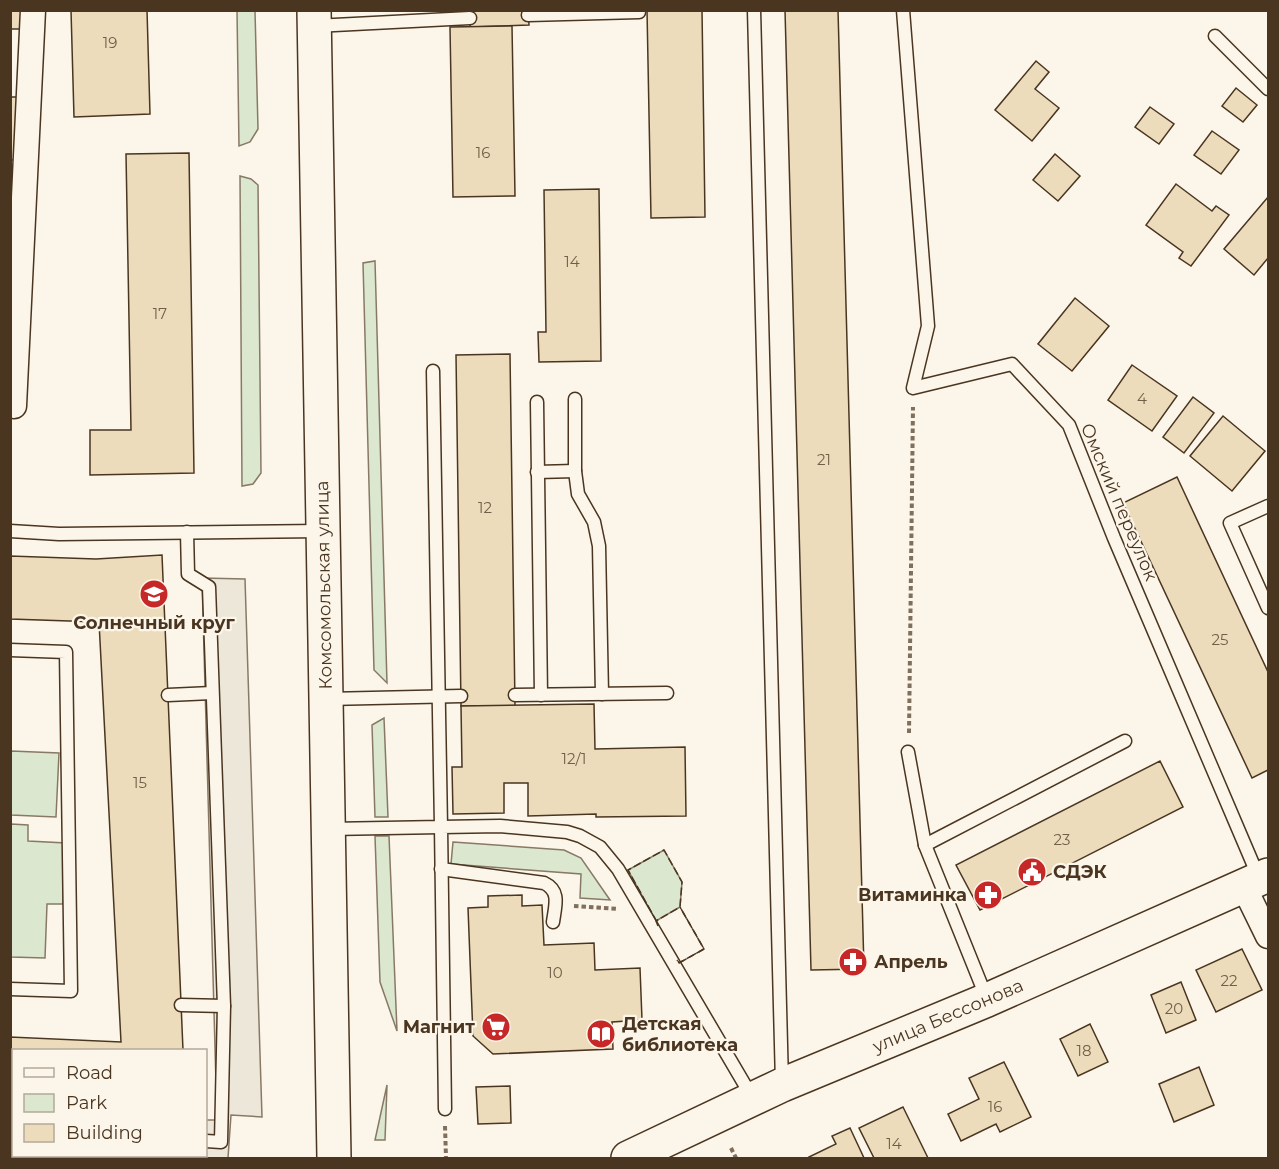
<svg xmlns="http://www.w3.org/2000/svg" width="1279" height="1169" viewBox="0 0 1279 1169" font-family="Montserrat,sans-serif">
<rect width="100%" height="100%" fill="#fbf6e9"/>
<g fill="#dce7d0" stroke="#887966" stroke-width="1.5">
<path d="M237,11H255L258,129L250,142L239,146Z"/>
<path d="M240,176L251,179L258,185L261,473L253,484L242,486Z"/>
<path d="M375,261L387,683L374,670L363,263Z"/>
<path d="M384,718L388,817H375L372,725Z"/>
<path d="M11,751L59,753L56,817L11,815Z"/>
<path d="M11,824L28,825V841L66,843L63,904H47L45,958L11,957Z"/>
<path d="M375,836H389L397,1031L380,982Z"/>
<path d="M453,842L564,850L581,858L610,900L580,898L581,874L451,864Z"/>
<path d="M664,850L682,882L680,907L656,921L628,870Z"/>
<path d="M387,1085L385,1140H375Z"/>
</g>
<path fill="#ede7d9" stroke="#887966" stroke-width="1.5" d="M202,578L245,579L262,1117L231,1115L228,1158H11L10,1111H13L14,1156H206V1120H217Z"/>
<g fill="#ecdcbc" stroke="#4a3520" stroke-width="1.5">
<path d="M10,10H23L22,29H10Z"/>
<path d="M71,10H147L150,114L74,117Z"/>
<path d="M470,10H528L529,25L470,27Z"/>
<path d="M647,10H702L705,217L651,218Z"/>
<path d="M785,10H838L864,969L811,970Z"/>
<path d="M512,26L515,196L453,197L450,27Z"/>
<path d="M1036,61L1049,72L1035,89L1059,108L1032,141L995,110Z"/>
<path d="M1236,88L1257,105L1243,122L1222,106Z"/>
<path d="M10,97H19L18,160H10Z"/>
<path d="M1150,107L1174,124L1159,144L1135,127Z"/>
<path d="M1212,131L1239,150L1221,174L1194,155Z"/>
<path d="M189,153L194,473L90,475V430H131L126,154Z"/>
<path d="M1055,154L1080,176L1058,201L1033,180Z"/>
<path d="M1176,184L1212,211L1216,206L1229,215L1191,266L1179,258L1183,252L1146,225Z"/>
<path d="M599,189L601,361L539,362L538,332H546L544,190Z"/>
<path d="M1268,197V258L1254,275L1224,249Z"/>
<path d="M1075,298L1109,326L1072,371L1038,344Z"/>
<path d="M510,354L515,706H461L456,355Z"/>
<path d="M1132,365L1177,396L1152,431L1108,400Z"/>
<path d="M1193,397L1214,413L1184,453L1163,437Z"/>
<path d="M1223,416L1265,451L1232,491L1190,456Z"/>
<path d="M1177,477L1268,672V770L1252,778L1123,503Z"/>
<path d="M162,555L183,1050H14V1097H10V1037L121,1042L99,622L10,619V556L96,559Z"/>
<path d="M594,704L595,749L685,747L686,816L596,817V814L528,816V783H504V813L453,814L452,767H462L461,706Z"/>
<path d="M1160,761L1183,807L980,910L956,865Z"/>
<path d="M522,895V906L542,905L544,945L594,943L595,970L640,968L642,1020L612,1022L613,1049L493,1054L473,1036L468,908L488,907V896Z"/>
<path d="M1242,949L1262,990L1216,1012L1196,970Z"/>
<path d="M1181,982L1196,1020L1166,1033L1151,995Z"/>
<path d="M1090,1024L1108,1062L1078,1076L1060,1039Z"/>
<path d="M1004,1062L1031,1117L1000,1132L996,1124L961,1141L948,1114L979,1099L969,1078Z"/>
<path d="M1199,1067L1214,1105L1174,1122L1159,1084Z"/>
<path d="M510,1086L511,1123L478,1124L476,1087Z"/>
<path d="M903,1107L928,1158H874L859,1128Z"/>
<path d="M850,1128L864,1158H810L809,1157L836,1144L832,1136Z"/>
</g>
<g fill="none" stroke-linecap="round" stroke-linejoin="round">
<g stroke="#4a3520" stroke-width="15">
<g id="lane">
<path d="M754,10L782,1083"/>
<path d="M903,10L928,326L913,388L1012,364L1069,425L1114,538L1259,878"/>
<path d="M528,15L639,12"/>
<path d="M315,26L470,18"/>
<path d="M1215,36L1268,89"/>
<path d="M575,399V471L578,494L594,522L599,546L602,694"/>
<path d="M537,402L541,695"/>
<path d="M537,472L575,471"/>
<path d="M1268,506L1230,523L1268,608"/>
<path d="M10,531L59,534L321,531"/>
<path d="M187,532L188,574L209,587L224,1006L221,1142L206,1141"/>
<path d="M10,650L66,652L71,991L10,989"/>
<path d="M168,695L212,693"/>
<path d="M515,695L667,693"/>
<path d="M327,699L461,696"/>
<path d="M908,752L925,845L987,999"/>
<path d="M329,829L441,827L433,371"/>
<path d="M925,845L1125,741"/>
<path d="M441,869L544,883C561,891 555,906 553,922"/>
<path d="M181,1005L224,1006"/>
<path d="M445,1109L441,827L500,826L567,832L580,836L600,847L618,869L752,1097"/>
<path d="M10,1135H14"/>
</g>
</g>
<g stroke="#4a3520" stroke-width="27">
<g id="street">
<path d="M14,406L33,10"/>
<path d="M1243,885L1268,936"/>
</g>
</g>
<g stroke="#4a3520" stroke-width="36">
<g id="secondary">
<path d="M314,10L334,1158"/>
<path d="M628,1158L782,1085L987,1000L1268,875"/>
</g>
</g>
<g stroke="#7f6f5c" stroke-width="4" stroke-dasharray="4.5 3" stroke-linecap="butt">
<path d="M909,733L913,407"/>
<path d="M574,906L618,909"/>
<path d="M445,1126L446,1158"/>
<path d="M731,1148L736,1158"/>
</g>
<use href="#lane" stroke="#fbf6e9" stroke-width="12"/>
<use href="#street" stroke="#fbf6e9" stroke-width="24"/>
<use href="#secondary" stroke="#fbf6e9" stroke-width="33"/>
<g stroke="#4a3520" stroke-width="1.5" stroke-dasharray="8 3" stroke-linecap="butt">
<path d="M657,922L628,870L664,850L682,882L680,907L704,949L679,963L677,960"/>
<path d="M658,926L656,921L680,907"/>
<path d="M678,961L679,963L704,949L680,907"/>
</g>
</g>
<defs>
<g id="school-disc" transform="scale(1.5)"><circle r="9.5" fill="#c62828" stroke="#fbf6e9"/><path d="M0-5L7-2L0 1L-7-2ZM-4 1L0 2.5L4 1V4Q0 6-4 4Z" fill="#fff"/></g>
<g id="civic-disc" transform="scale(1.5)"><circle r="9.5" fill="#c62828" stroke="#fbf6e9"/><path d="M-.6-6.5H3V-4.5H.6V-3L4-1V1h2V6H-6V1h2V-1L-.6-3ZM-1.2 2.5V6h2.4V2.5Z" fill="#fff"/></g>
<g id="pharmacy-disc" transform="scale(1.5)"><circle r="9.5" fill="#c62828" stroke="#fbf6e9"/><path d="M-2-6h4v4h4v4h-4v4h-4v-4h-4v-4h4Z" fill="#fff"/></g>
<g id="supermarket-disc" transform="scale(1.5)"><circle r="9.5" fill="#c62828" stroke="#fbf6e9"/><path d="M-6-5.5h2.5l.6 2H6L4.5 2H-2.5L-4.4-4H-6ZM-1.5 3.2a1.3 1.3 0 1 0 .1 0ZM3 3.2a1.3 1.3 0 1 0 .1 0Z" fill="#fff"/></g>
<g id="library-disc" transform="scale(1.5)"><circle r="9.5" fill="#c62828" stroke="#fbf6e9"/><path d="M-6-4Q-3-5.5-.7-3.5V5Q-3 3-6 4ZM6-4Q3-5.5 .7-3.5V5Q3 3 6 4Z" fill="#fff"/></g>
</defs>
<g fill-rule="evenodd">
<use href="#school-disc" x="154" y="594"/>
<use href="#civic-disc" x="1032" y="872"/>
<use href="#pharmacy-disc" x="988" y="895"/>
<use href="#pharmacy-disc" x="853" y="962"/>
<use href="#supermarket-disc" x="496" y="1027"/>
<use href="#library-disc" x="601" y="1034"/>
</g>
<g text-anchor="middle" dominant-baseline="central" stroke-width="4.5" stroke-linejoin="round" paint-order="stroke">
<g font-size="15" fill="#725f47">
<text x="110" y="42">19</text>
<text x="483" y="152">16</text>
<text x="572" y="261">14</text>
<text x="160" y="313">17</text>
<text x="1142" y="398">4</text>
<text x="824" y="459">21</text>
<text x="485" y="507">12</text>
<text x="1220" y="639">25</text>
<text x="574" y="758">12/1</text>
<text x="140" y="782">15</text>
<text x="1062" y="839">23</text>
<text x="555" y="972">10</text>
<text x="1229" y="980">22</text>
<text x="1174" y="1008">20</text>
<text x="1084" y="1050">18</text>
<text x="995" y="1106">16</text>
<text x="894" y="1143">14</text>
</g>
<g font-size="18" fill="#4a3520" stroke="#fbf6e9">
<text transform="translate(1119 502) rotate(67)">Омский переулок</text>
<text transform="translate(324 585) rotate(-91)">Комсомольская улица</text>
<text transform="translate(948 1016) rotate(-23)">улица Бессонова</text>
</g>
<g font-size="18" font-weight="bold" fill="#4a3520" stroke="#fbf6e9" text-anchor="start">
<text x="154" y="623" text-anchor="middle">Солнечный круг</text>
<text x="1053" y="872">СДЭК</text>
<text x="967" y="895" text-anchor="end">Витаминка</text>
<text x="874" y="962">Апрель</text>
<text x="622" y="1024">Детская<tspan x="622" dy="21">библиотека</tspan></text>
<text x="475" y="1027" text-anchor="end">Магнит</text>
</g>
</g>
<rect width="1279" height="1169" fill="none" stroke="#4a3520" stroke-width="24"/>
<rect x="12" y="1049" width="195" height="108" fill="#fbf6e9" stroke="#b4a999" stroke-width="1.5"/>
<rect x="24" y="1068" width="30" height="9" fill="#fbf6e9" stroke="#b4a999" stroke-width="1.5"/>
<text x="66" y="1079" font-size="18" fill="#4a3520">Road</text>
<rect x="24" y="1094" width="30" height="18" fill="#dce7d0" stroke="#b4a999" stroke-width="1.5"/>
<text x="66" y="1109" font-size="18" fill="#4a3520">Park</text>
<rect x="24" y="1124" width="30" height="18" fill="#ecdcbc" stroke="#b4a999" stroke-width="1.5"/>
<text x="66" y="1139" font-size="18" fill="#4a3520">Building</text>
</svg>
